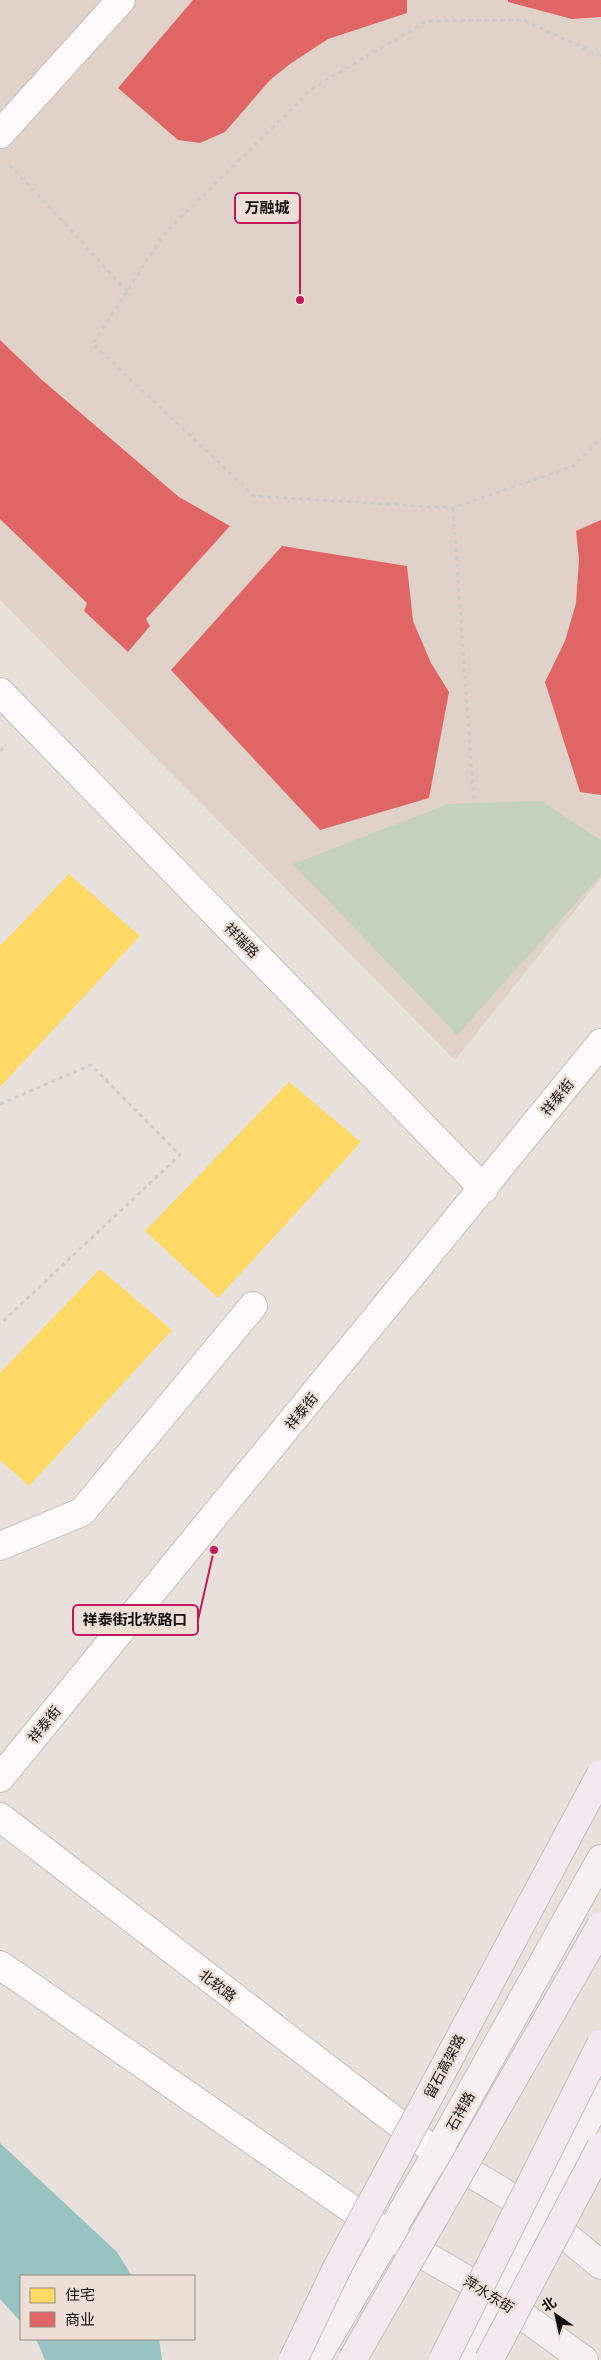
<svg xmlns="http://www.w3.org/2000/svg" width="601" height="2360" viewBox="0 0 601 2360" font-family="'Golos Text','Noto Sans SC',sans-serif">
<rect width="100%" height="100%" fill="#e8e0db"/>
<path fill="#e0d2c9" d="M0,0H601V878L455,1060L0,600Z"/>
<path fill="#c4d1be" d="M542,801L601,840V875L457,1035L293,864L448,804Z"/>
<g fill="#99c3c3">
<path d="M0,2143L117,2252L132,2276H21V2322L0,2299Z"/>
<path d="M36,2339H159L162,2360H45Z"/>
</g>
<g fill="#ffd966">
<path d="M69,874L140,936L0,1087V946Z"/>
<path d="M289,1082L361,1142L218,1298L145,1231Z"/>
<path d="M100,1269L172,1330L29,1486L0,1460V1373Z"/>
</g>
<g fill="#e06666">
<path d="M193,0H407V13L328,39L290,64L270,80L225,132L200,143L178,140L118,88Z"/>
<path d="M508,0H601V17L572,19L508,2Z"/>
<path d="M0,340L42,380L179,497L230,526L146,619L150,626L128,652L84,611L87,603L0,519Z"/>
<path d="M601,520V795L580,792L545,682L565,641L576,603L579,559L576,531Z"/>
<path d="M282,546L407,566L413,621L431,663L449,692L429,798L320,830L171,670Z"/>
</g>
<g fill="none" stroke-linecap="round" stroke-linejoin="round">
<g stroke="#c4bdba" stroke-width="30">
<g id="minor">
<path d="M0,134L121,0"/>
<path d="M0,692L484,1189"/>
<path d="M0,1546L82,1512L253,1306"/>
<path d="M0,1778L601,1043"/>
<path d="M0,1817L437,2153"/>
<path d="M0,1965L389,2235"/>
</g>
</g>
<g stroke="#c4bfbd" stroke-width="30">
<g id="major">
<path d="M442,2156L538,2213L601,2265"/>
<path d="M394,2238L497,2297L584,2360"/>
<path d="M315,2360L437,2153L601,1859"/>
<path d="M466,2360L538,2213L601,2094"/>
</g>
</g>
<g stroke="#ceccca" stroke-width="3" stroke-dasharray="4 4" stroke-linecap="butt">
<path d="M601,56L523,20L427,21L313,88L164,234L93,344L254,496L453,508L573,466L601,439"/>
<path d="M10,165L127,291"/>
<path d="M453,508L474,803"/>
<path d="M0,751L6,745"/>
<path d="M0,1104L91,1065L180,1155L0,1324"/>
</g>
<use href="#minor" stroke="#fcfafa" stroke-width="28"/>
<use href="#major" stroke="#f6f0f3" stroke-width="28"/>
<g stroke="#c4bfbd" stroke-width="30" stroke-linecap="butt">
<g id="highway-bridge">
<path d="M293,2360L337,2268L601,1774"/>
<path d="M352,2360L601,1926"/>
<path d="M443,2360L601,2044"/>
<path d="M489,2360L601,2147"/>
</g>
</g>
<use href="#highway-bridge" stroke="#f3e9ef" stroke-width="28"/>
</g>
<g text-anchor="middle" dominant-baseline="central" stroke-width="5" stroke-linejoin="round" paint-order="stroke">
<g font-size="14" fill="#140f0c" stroke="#eddfd6">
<text transform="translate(242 940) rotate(46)">祥瑞路</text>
<text transform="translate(557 1097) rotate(-51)">祥泰街</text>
<text transform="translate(301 1411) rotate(-51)">祥泰街</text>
<text transform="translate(44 1724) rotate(-51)">祥泰街</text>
<text transform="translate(218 1985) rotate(38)">北软路</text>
<text transform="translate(444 2066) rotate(-62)">留石高架路</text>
<text transform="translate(460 2111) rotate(-61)">石祥路</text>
<text transform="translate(489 2294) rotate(32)">萍水东街</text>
</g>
</g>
<path fill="none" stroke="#c2185b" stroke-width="2" d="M300 300L300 208M214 1550L198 1620"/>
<g fill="#c2185b" stroke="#eddfd6" stroke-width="2">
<circle cx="300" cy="300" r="5"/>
<circle cx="214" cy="1550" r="5"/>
</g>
<g fill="#eddfd6" stroke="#c2185b" stroke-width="2">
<rect x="235" y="193" width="65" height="30" rx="5"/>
<rect x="73" y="1605" width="125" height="30" rx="5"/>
</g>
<g font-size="15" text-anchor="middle" font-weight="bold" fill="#140f0c">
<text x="267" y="213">万融城</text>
<text x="135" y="1625">祥泰街北软路口</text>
</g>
<rect x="20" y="2275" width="175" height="65" fill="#eddfd6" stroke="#968c85"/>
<rect x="30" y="2288" width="25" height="15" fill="#ffd966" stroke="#968c85"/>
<text x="65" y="2300" font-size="15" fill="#140f0c">住宅</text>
<rect x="30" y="2312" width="25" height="15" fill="#e06666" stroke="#968c85"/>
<text x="65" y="2325" font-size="15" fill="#140f0c">商业</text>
<g transform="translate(556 2315) rotate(326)" stroke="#eddfd6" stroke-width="4" paint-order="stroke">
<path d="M0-4L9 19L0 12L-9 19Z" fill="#140f0c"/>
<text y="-8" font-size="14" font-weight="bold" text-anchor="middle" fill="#140f0c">北</text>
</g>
</svg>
